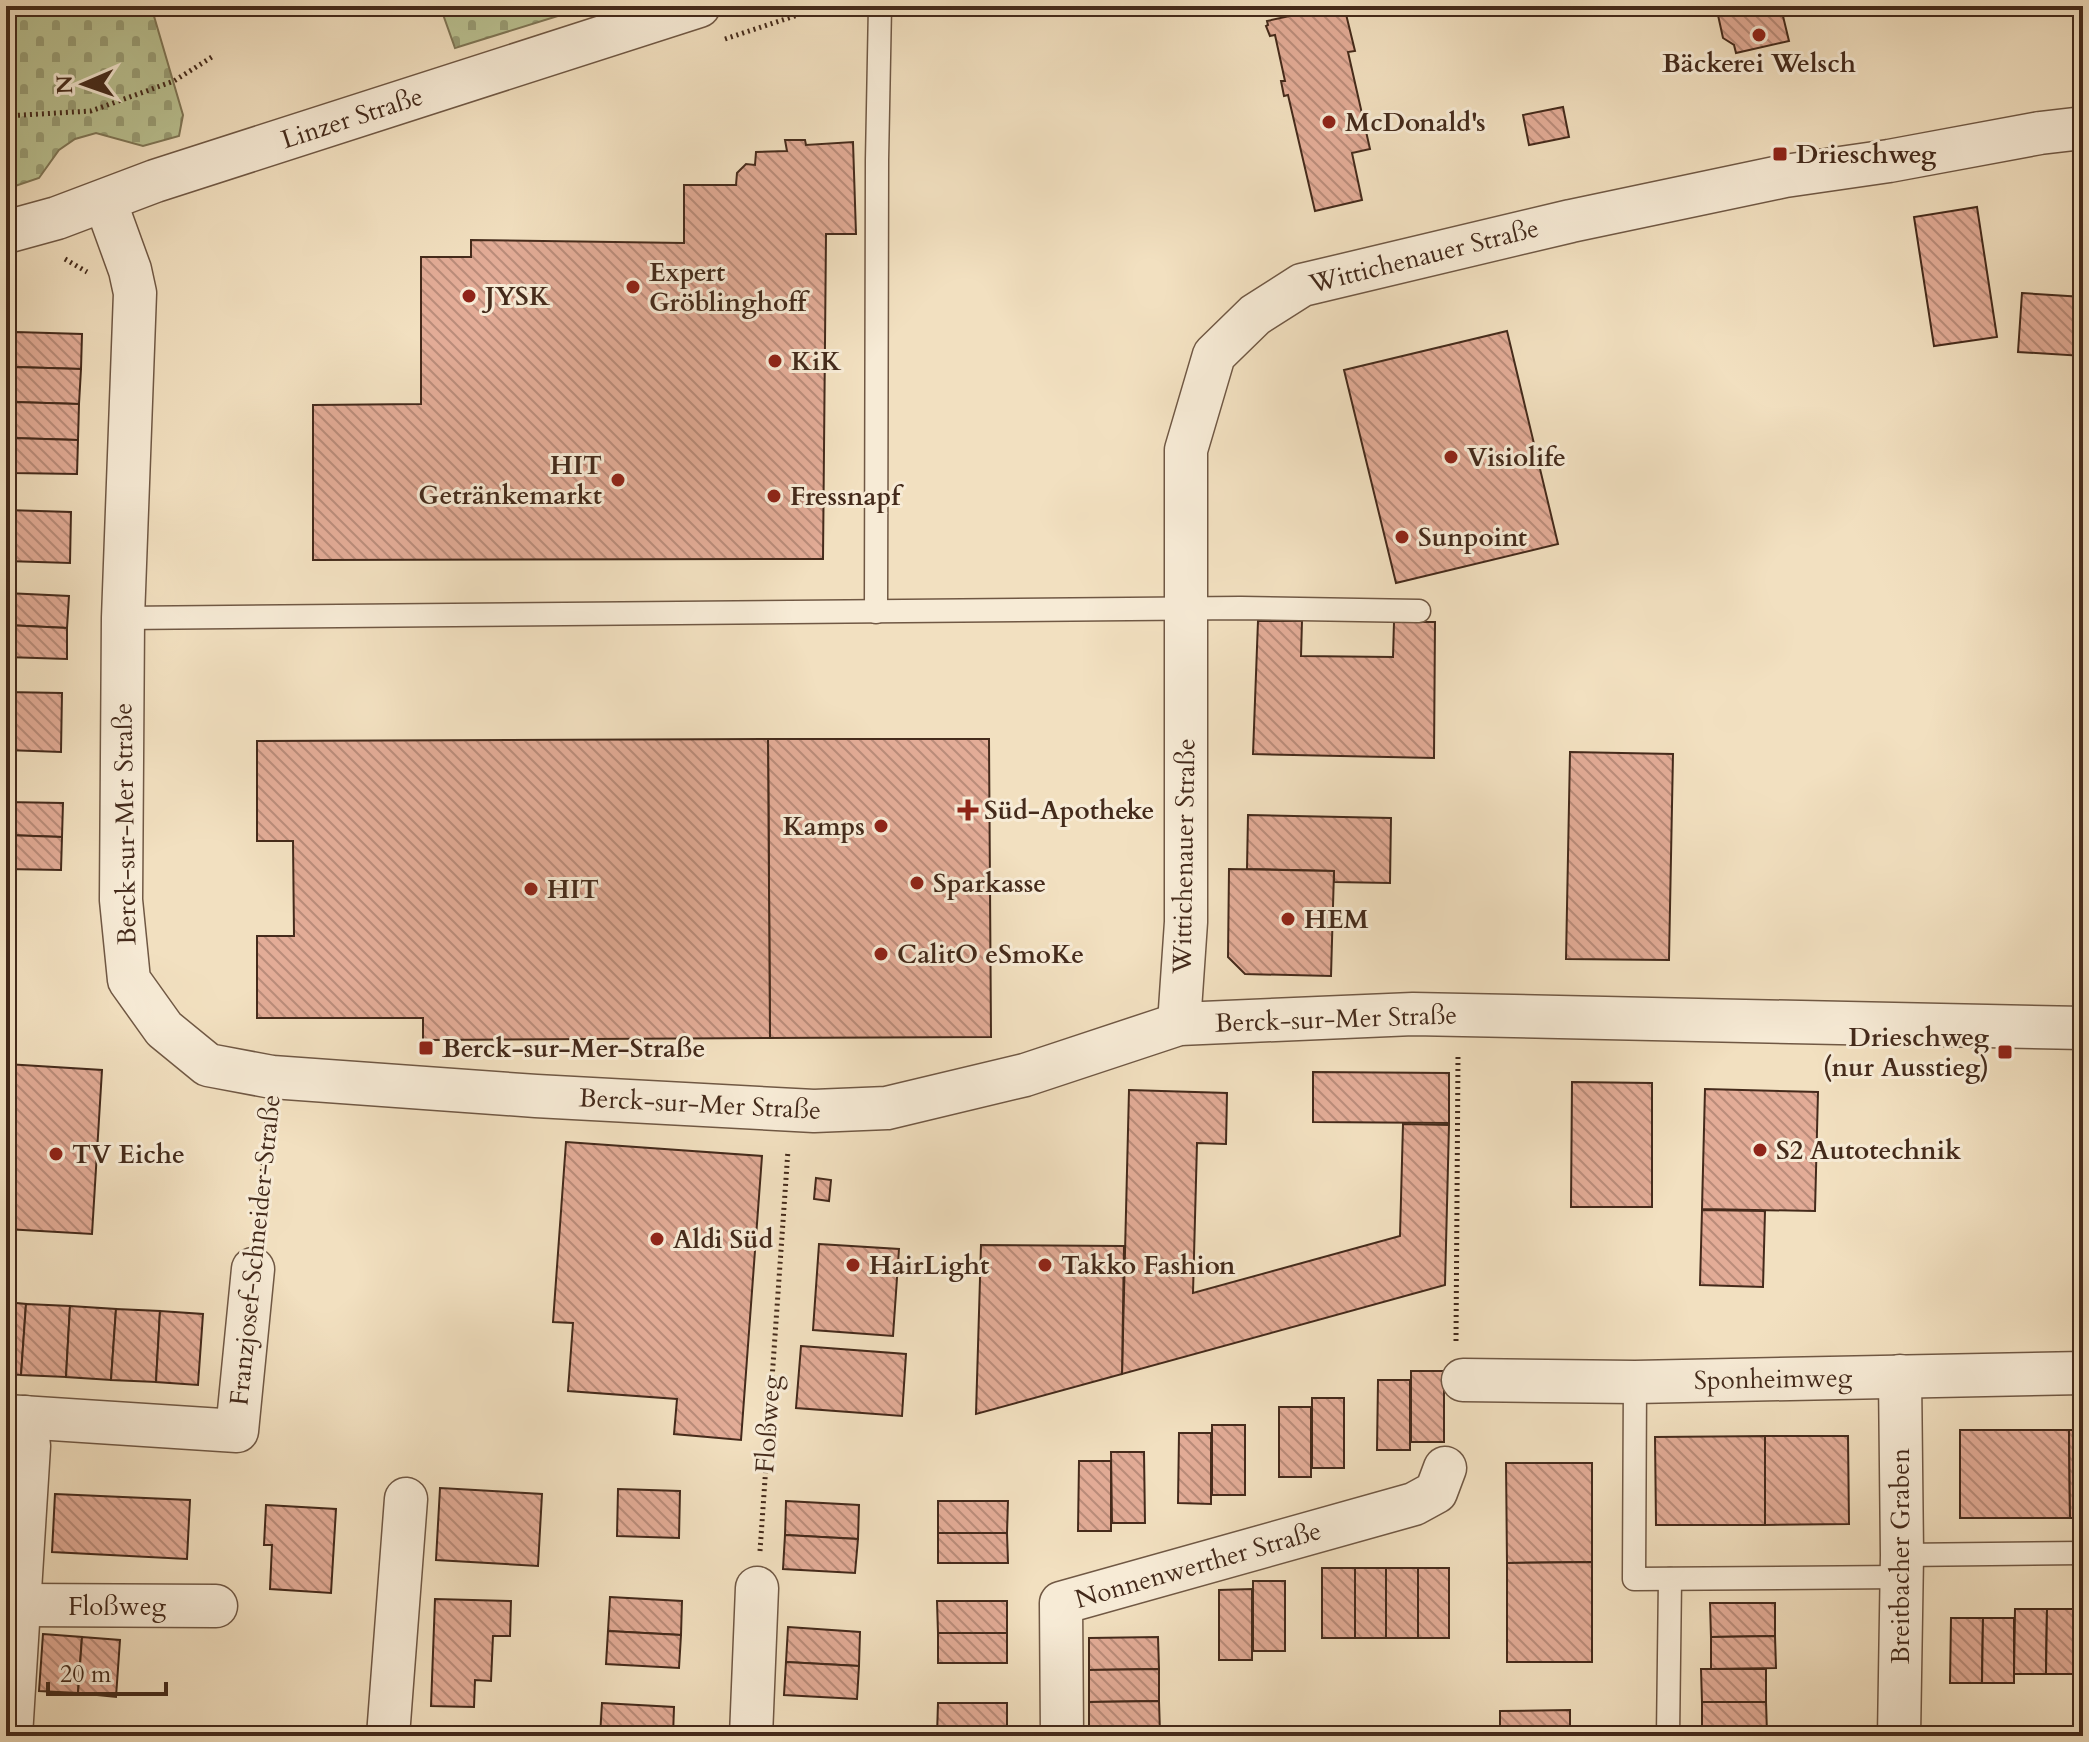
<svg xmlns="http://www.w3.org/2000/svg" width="2089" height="1742" viewBox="0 0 2089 1742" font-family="Cardo,serif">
<defs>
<pattern id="cemetery-stones" width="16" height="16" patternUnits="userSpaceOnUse" patternTransform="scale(2)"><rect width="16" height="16" fill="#bac292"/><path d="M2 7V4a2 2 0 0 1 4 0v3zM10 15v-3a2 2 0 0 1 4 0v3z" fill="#999e76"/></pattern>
<pattern id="building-back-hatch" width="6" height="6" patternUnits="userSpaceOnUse" patternTransform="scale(2)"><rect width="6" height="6" fill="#e3ac97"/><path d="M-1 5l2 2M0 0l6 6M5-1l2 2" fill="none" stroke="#ba8c7a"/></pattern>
</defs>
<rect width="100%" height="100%" fill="#f2e0c0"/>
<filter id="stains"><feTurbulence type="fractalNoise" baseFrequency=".0025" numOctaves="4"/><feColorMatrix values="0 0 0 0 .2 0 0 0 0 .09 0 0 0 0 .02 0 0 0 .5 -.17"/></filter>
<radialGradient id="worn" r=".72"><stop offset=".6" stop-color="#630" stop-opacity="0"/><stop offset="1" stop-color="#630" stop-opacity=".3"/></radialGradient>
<g fill="url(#cemetery-stones)" stroke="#7f7656" stroke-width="2">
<path d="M6,6H151L183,115L179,136L143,146L96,133L75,139L59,150L39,178L6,189Z"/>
<path d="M440,6H590L455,48Z"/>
</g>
<g fill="url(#building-back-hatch)" stroke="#442a1b" stroke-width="2">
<path d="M1336,6H1344L1355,51L1348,52L1370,149L1352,153L1362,200L1315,211L1288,95L1284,96L1281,81H1285L1275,35L1270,36L1266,26L1268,25L1267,21Z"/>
<path d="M1716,6H1809L1782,12L1789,41L1736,53L1734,45L1723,38Z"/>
<path d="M1563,107L1569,137L1529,145L1523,115Z"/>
<path d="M785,140H805L806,145L853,142L856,234H826L823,559L313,560V405L421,404V257H471V240L684,243V185H736L737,173L746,164L755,165L756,152L787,151Z"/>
<path d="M1977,207L1997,337L1934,346L1914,217Z"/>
<path d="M2022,293L2083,297V356L2018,352Z"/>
<path d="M1507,331L1558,544L1396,583L1344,370Z"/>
<path d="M16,332L82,334L81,369L15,367Z"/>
<path d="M15,367L81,369L79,404L14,402Z"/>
<path d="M14,402L79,404L78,440L12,438Z"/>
<path d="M12,438L78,440L77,474L12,473Z"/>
<path d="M6,510L71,512L70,563L6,561Z"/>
<path d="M6,593L69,596L67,628L6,625Z"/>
<path d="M1258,621H1302L1301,656L1393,657L1394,622H1435L1434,758L1253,754Z"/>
<path d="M6,625L67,628V659L6,657Z"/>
<path d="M6,692L62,693L61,752L6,750Z"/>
<path d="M768,739H989L991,1037L770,1038Z"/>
<path d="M768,739L770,1038L423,1040V1018H257V936H294L293,841H257V741Z"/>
<path d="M1570,752L1673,754L1669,960L1566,959Z"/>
<path d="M6,802L63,803L62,837L6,835Z"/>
<path d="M1248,815L1391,818L1390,883L1334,882V871L1247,869Z"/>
<path d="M6,835L62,837L61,870L6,869Z"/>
<path d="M1229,869L1334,871L1331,976L1245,974L1228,957Z"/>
<path d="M6,1064L102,1070L92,1234L6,1229Z"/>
<path d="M1313,1072L1449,1073V1123L1313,1122Z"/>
<path d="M1572,1082L1652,1083V1207H1571Z"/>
<path d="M1705,1089L1818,1092L1815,1211L1702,1209Z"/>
<path d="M1129,1090L1227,1093L1226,1144L1197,1143L1193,1293L1400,1236L1403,1124L1449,1125L1445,1285L1122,1374Z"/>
<path d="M566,1142L762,1156L741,1440L674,1434L677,1399L568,1391L573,1323L553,1322Z"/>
<path d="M816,1178L831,1180L829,1201L814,1199Z"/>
<path d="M1702,1210L1765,1211L1763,1287L1700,1285Z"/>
<path d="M819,1244L899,1249L893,1336L813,1330Z"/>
<path d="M981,1245L1124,1246L1122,1374L976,1414Z"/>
<path d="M6,1302L26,1304L21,1375L6,1374Z"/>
<path d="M26,1304L70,1306L66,1377L21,1375Z"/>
<path d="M70,1306L116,1309L111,1380L66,1377Z"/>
<path d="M116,1309L160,1311L156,1382L111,1380Z"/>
<path d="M160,1311L203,1314L198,1385L156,1382Z"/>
<path d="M801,1346L906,1354L902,1416L796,1408Z"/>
<rect x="1411" y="1371" width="33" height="71"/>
<path d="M1378,1380H1410V1450H1377Z"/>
<rect x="1312" y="1398" width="32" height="70"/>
<rect x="1279" y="1407" width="32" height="70"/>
<rect x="1212" y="1425" width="33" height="70"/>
<path d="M1960,1430H2069L2070,1518H1960Z"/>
<path d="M2069,1430H2083V1518H2070Z"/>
<path d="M1179,1433H1211V1504L1178,1503Z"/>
<path d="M1765,1436V1525H1656L1655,1437Z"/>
<path d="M1765,1436H1848L1849,1524L1765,1525Z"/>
<path d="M1111,1452H1144L1145,1523H1112Z"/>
<path d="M1079,1461H1111V1531H1078Z"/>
<path d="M1506,1463H1592V1562L1507,1563Z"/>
<path d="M440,1488L542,1494L538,1566L436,1560Z"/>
<path d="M618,1489L680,1491L679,1538L617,1536Z"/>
<path d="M55,1494L190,1500L187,1559L52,1552Z"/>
<path d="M786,1501L859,1505L858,1539L785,1535Z"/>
<path d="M938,1501H1008L1007,1533H938Z"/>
<path d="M266,1505L336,1509L331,1593L270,1589L272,1545H264Z"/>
<path d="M938,1533H1007L1008,1563H938Z"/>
<path d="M785,1535L858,1539L855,1573L783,1569Z"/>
<path d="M1592,1562V1662H1507V1563Z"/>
<rect x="1322" y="1568" width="33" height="70"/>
<rect x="1355" y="1568" width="31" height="70"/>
<rect x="1386" y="1568" width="32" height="70"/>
<rect x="1418" y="1568" width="31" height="70"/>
<rect x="1253" y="1581" width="32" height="70"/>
<path d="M1252,1589V1660H1219V1590Z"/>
<path d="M610,1597L682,1601L681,1635L608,1631Z"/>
<path d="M435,1599L511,1601L510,1636H493L491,1681L475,1680L474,1707L431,1706Z"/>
<path d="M937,1601H1007V1633H938Z"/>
<path d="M1710,1603H1775V1636L1711,1637Z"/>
<path d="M2015,1609H2047L2046,1674H2014Z"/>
<path d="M2047,1609H2078V1674H2046Z"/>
<path d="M1951,1618H1983L1982,1683H1950Z"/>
<path d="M1983,1618H2014V1683H1982Z"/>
<path d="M788,1627L860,1632L859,1666L786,1662Z"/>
<path d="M608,1631L681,1635L679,1668L606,1664Z"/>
<rect x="938" y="1633" width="69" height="30"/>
<path d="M43,1634L82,1637L78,1693L39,1691Z"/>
<path d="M1775,1636L1776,1668L1711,1669V1637Z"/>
<path d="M82,1637L120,1640L116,1697L78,1693Z"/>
<path d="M1158,1637L1159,1669L1089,1670V1638Z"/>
<path d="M786,1662L859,1666L857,1699L784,1695Z"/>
<path d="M1159,1669V1701L1089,1702V1670Z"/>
<path d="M1701,1669H1766V1702H1702Z"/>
<path d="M1159,1701L1160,1733H1089V1702Z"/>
<path d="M1702,1702H1766L1767,1733L1702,1734Z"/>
<path d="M602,1703L674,1707L673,1736H600Z"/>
<path d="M938,1703H1007V1735H937Z"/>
<path d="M1570,1710V1736H1500V1711Z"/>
<path d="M1767,1733V1736H1702V1734Z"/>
<rect x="937" y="1735" width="70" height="1"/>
</g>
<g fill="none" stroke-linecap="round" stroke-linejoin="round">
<g stroke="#705844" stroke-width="25">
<g id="lane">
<path d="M876,612L877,160L880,6"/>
<path d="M123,618L1241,608L1419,611"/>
<path d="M1635,1382L1634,1579L1902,1577"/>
<path d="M1902,1555L2083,1553"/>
<path d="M1668,1736L1670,1579"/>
</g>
</g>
<g stroke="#705844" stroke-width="45">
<g id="street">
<path d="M105,201L130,270L135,293L123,618L121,900L129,980L164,1029L208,1065L272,1077L536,1096L814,1111L887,1108L1025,1075L1179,1024L1413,1014L2083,1028"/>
<path d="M6,232L57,218L155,181L699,6"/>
<path d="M1179,1024L1186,922V450L1214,355L1255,315L1302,285L1571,221L1785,176L1889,161L2040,133L2083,128"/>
<path d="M1463,1380L1635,1382L2083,1373"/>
<path d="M6,1416L237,1431L253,1269"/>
<path d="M19,1605L216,1606"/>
<path d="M11,1736L29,1446L25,1417"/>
<path d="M388,1736L406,1499"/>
<path d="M751,1736L757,1588"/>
<path d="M1062,1736L1061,1603L1414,1504L1436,1492L1445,1468"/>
<path d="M1899,1736L1902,1555L1900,1376"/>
</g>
</g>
<g stroke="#442a1b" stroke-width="5" stroke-dasharray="2 4" stroke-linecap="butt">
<path d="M725,39L825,6"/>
<path d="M6,116L91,111L174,81L215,55"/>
<path d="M65,259L87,272"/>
<path d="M257,1231L267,1118"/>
<path d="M1456,1341L1458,1055"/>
<path d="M760,1551L788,1150"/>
</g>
<use href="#lane" stroke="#f7ebd6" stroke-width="22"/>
<use href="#street" stroke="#f7ebd6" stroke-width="42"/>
</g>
<g fill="#8f2418" stroke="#f7ebd6" stroke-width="3">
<circle cx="1759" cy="35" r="8"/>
<circle cx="1329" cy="122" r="8"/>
<rect x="1772" y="146" width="16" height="16" rx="4"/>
<circle cx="633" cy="287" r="8"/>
<circle cx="469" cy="296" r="8"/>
<circle cx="775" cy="361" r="8"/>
<circle cx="1451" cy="457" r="8"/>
<circle cx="618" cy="480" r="8"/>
<circle cx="774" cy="496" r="8"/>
<circle cx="1402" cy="537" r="8"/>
<path d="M964 798h8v8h8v8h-8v8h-8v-8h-8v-8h8z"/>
<circle cx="881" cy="826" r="8"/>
<circle cx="917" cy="883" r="8"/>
<circle cx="531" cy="889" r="8"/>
<circle cx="1288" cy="919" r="8"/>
<circle cx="881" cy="954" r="8"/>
<rect x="418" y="1040" width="16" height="16" rx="4"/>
<rect x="1997" y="1044" width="16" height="16" rx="4"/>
<circle cx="1760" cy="1150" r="8"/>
<circle cx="56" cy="1154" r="8"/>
<circle cx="657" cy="1239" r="8"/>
<circle cx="853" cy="1265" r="8"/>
<circle cx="1045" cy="1265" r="8"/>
</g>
<g text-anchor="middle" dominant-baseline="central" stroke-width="6" stroke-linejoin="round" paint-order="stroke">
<g font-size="26" font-weight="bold" fill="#442a1b" stroke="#f7ebd6" text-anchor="start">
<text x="1759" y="63" text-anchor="middle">Bäckerei Welsch</text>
<text x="1345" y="122">McDonald's</text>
<text x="1796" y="154">Drieschweg</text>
<text x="649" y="272">Expert<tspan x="649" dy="30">Gröblinghoff</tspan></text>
<text x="485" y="296">JYSK</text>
<text x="791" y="361">KiK</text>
<text x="1467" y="457">Visiolife</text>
<text x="602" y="465" text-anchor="end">HIT<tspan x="602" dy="30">Getränkemarkt</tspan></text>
<text x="790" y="496">Fressnapf</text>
<text x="1418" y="537">Sunpoint</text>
<text x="984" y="810">Süd-Apotheke</text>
<text x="865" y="826" text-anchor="end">Kamps</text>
<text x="933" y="883">Sparkasse</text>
<text x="547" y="889">HIT</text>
<text x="1304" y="919">HEM</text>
<text x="897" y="954">CalitO eSmoKe</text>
<text x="1989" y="1037" text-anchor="end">Drieschweg<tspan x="1989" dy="30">(nur Ausstieg)</tspan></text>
<text x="442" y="1048">Berck-sur-Mer-Straße</text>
<text x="1776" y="1150">S2 Autotechnik</text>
<text x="72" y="1154">TV Eiche</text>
<text x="673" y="1239">Aldi Süd</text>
<text x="869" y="1265">HairLight</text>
<text x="1061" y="1265">Takko Fashion</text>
</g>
<g font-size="26" fill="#442a1b" stroke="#f7ebd6">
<text transform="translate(352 118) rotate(-18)">Linzer Straße</text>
<text transform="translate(1424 256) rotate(-14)">Wittichenauer Straße</text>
<text transform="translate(125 824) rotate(-91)">Berck-sur-Mer Straße</text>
<text transform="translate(1184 856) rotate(-89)">Wittichenauer Straße</text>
<text transform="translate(1336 1019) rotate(-2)">Berck-sur-Mer Straße</text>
<text transform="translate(700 1104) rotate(3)">Berck-sur-Mer Straße</text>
<text transform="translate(255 1250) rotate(-84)">Franzjosef-Schneider-Straße</text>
<text transform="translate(1773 1379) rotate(-1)">Sponheimweg</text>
<text transform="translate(768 1424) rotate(-86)">Floßweg</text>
<text transform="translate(1900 1556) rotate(-90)">Breitbacher Graben</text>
<text transform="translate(1198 1565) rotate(-16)">Nonnenwerther Straße</text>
<text x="117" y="1606">Floßweg</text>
</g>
</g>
<rect width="2089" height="1742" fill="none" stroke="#f2e0c0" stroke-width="32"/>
<rect x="8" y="8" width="2073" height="1726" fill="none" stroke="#442a1b" stroke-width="4"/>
<rect x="16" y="16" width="2057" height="1710" fill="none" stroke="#442a1b" stroke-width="2"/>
<g transform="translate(84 84) rotate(268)" stroke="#f7ebd6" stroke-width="6" paint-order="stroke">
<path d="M0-6L14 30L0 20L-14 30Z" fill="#442a1b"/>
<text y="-12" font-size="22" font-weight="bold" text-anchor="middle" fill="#442a1b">N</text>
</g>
<path d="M48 1682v12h118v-12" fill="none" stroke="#442a1b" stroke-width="4"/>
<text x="60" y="1682" font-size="24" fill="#442a1b" stroke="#f7ebd6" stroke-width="6" paint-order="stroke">20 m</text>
<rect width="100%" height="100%" filter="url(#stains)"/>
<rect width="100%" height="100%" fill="url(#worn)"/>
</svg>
